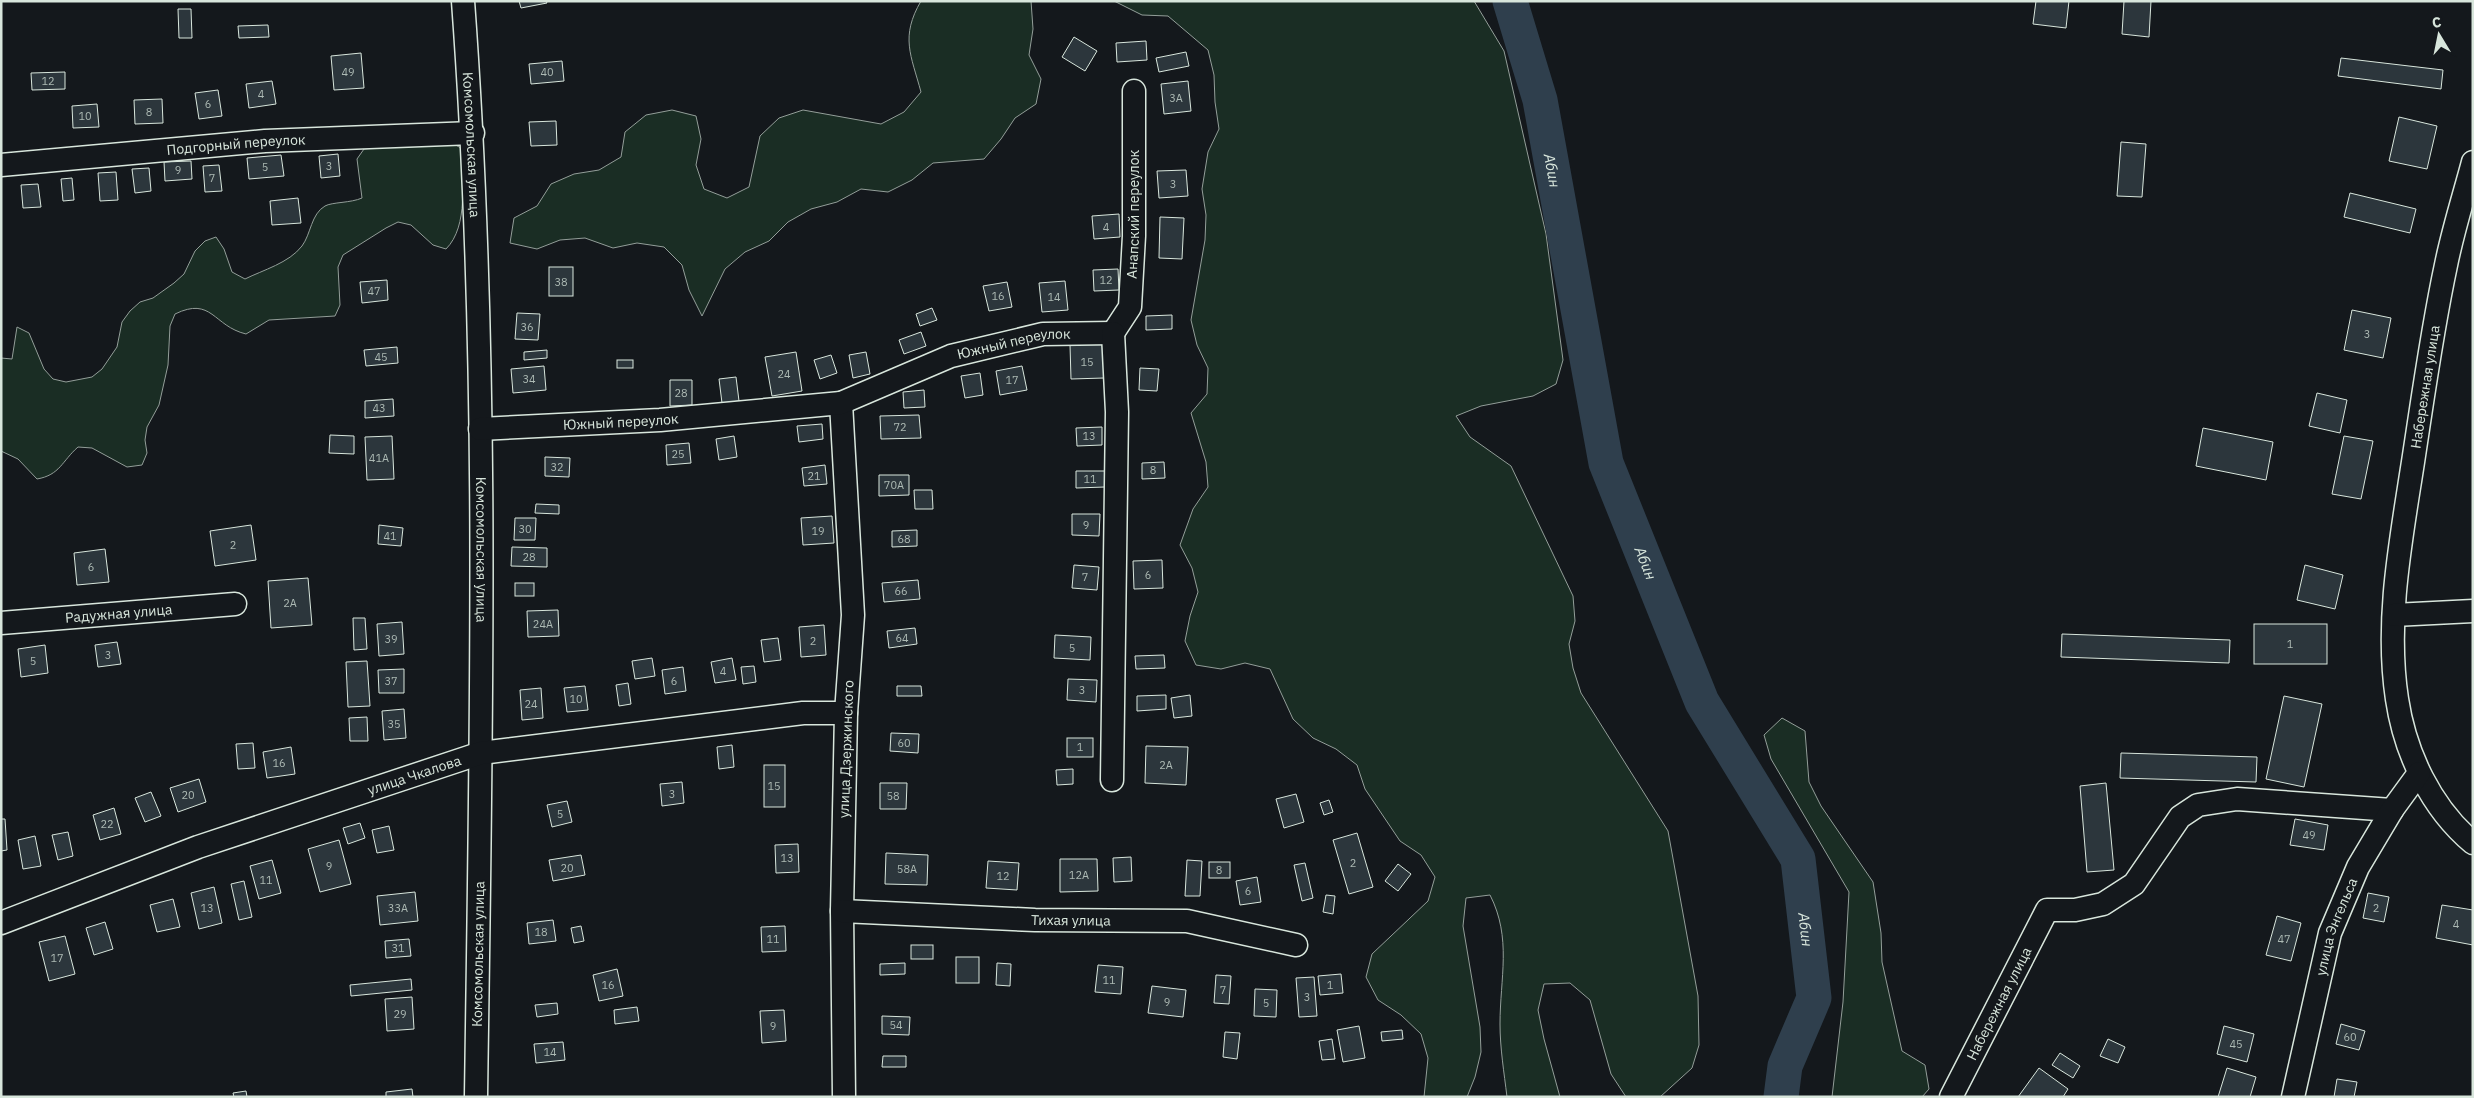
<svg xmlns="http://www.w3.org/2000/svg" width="2474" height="1098" viewBox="0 0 2474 1098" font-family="'IBM Plex Sans',sans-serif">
<rect width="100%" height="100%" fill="#14181c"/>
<g fill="#1a2d24" stroke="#939e99">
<path d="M921,1H1031L1033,29L1029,55L1041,79L1036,104L1015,118L1001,139L984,159L933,163L912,180L888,192L861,189L837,202L811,209L788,222L769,241L745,252L725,269L702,316L689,290L682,265L664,247L637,243L613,248L585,238L560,240L537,249L510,243L514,218L537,206L551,184L574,174L599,170L621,157L625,132L646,115L672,110L696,116L701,139L696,165L704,189L727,198L749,187L760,136L779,118L803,110L881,124L904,112L921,92C911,55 900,37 921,1Z"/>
<path d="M1114,1H1474L1504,51L1546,234L1563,360L1556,384L1533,396L1481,406L1456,416L1470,437L1511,466L1573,596L1575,621L1569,644L1573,668L1581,693L1668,831L1698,996L1699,1045L1692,1068L1660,1097H1626L1611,1074L1590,1000L1570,983L1544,984L1538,1010L1544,1039L1560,1097H1507C1504,1072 1500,1048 1500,1024C1500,978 1512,938 1490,895L1466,898L1463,926L1480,1027L1481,1052L1475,1077L1467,1097H1424L1428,1058L1421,1034L1401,1015L1378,1000L1366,977L1372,954L1428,901L1435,877L1421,855L1400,841L1365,789L1357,765L1336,749L1313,738L1293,719L1270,669L1245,663L1221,669L1196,665L1185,641L1190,616L1198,592L1192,568L1180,545L1193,509L1208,487L1206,462L1191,413L1207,394L1208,368L1197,345L1191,320L1205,240L1206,215L1202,189L1208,152L1219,129L1215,102L1214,75L1208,50L1168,16L1142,15Z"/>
<path d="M450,142L461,148C462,179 469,226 446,249L433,245L411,225L398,222L386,228L343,255L338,267L340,305L335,316L269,320L246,334C213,326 212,296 175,314L170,326L168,365L159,405L147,427L145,440L147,453L142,465L127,467L92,448L78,447C62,461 60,475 37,479L18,459L1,451V358L12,359L17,327L29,333L44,369L53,379L66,382L92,377L102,369L117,347L122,322L130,311L140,302L153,298L174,283L184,274L195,251L205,241L216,237L224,249L232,272L245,279C263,270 289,263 302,246C311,234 311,214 325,206C332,202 351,203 362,198L357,159L364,149Z"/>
<path d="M1782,718L1805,731L1809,782L1821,806L1873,882L1881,933L1882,962L1902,1051L1925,1065L1929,1089L1922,1097H1832L1843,1002L1849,892L1771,759L1764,735Z"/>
</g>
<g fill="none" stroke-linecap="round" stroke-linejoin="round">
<path stroke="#2f3f4d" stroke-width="35" id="s1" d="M1510,1L1540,100L1606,463L1702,702L1798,859L1814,998L1785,1066L1781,1097"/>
</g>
<g fill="#2c363c" stroke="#d8e6dc">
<path d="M519,1H546L547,3L521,8Z"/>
<path d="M2036,1H2069L2066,28L2033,24Z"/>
<path d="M2124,1H2151L2149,37L2122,34Z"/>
<path d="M178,9H191L192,38H179Z"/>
<path d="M268,25L269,37L239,38L238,26Z"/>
<path d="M1074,37L1097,51L1085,71L1062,57Z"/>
<path d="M1146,41L1147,60L1117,62L1116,43Z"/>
<path d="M1186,52L1189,66L1159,72L1156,58Z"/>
<path d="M361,53L364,88L334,90L331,56Z"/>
<path d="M2341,58L2443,70L2441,89L2338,76Z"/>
<path d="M562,61L564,81L531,84L529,64Z"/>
<path d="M65,72V89L32,90L31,73Z"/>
<path d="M272,81L276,104L249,108L246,84Z"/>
<path d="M1188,81L1191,111L1164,114L1161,84Z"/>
<path d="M218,90L222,116L199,119L195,93Z"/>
<path d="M162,99L163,123L135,124L134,100Z"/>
<path d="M97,104L99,127L73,128L72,106Z"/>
<path d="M2399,117L2437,126L2427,169L2389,161Z"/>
<path d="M556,121L557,145L531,146L529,122Z"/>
<path d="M2121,142L2146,144L2142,197L2117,196Z"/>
<path d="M338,154L340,176L321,178L319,156Z"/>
<path d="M281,155L284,176L249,179L247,158Z"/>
<path d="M191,161L192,179L165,181L164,162Z"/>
<path d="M219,165L222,191L205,192L203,166Z"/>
<path d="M149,168L151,191L135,193L132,169Z"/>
<path d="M1186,170L1188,196L1159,198L1157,171Z"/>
<path d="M116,172L118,200L100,201L98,173Z"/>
<path d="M72,178L74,200L63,201L61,179Z"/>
<path d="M38,184L41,207L23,208L21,185Z"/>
<path d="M2350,193L2416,209L2410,233L2344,217Z"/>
<path d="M298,198L301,223L272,225L270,201Z"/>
<path d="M1119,214L1120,237L1094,239L1092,216Z"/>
<path d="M1160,217L1184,218L1182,259L1159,258Z"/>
<rect x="549" y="267" width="24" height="29"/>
<path d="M1118,269L1119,290L1094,291L1093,270Z"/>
<path d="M387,280L388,300L362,303L360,282Z"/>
<path d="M1065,281L1068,310L1042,312L1039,283Z"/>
<path d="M1007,282L1012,307L989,311L983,286Z"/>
<path d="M932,308L937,320L920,326L916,314Z"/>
<path d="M2352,310L2391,318L2383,358L2344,350Z"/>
<path d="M517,313L540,314L538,340L515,339Z"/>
<path d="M1172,315V329L1146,330V316Z"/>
<path d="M921,332L926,346L904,354L899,340Z"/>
<path d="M1104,344V378L1071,379L1070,345Z"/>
<path d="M397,347L398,363L366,366L364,350Z"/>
<path d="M547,350V358L524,360V352Z"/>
<path d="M796,352L802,391L772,396L765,357Z"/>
<path d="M866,352L870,374L853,378L849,355Z"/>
<path d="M831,355L837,373L820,379L814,360Z"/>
<rect x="617" y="360" width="16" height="8"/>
<path d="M544,366L546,390L513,393L511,369Z"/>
<path d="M1022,366L1027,390L1000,395L996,371Z"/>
<path d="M1140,368L1159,369L1157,391L1139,390Z"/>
<path d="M980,373L983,395L965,398L961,376Z"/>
<path d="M736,377L739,401L722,403L719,379Z"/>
<path d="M670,380H692V405L670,406Z"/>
<path d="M924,390L925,407L904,408L903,392Z"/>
<path d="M2317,393L2347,400L2340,433L2309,426Z"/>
<path d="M393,399L394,416L365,418V401Z"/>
<path d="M919,415L921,438L881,439L880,416Z"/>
<path d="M822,424L823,439L799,442L797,426Z"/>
<path d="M1102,427V445L1077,446L1076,428Z"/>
<path d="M2203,428L2273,442L2266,480L2196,466Z"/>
<path d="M330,435L354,436V454L329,453Z"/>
<path d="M392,436L394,479L367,480L365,437Z"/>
<path d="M734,436L737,457L719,460L716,439Z"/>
<path d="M2344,436L2373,441L2361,499L2332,494Z"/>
<path d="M689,443L691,463L667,465L666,445Z"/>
<path d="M545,457L570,458L569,477L545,476Z"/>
<path d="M1164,462L1165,478L1142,479V463Z"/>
<path d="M825,465L827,484L804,486L802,468Z"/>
<path d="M1076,471H1105V487L1076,488Z"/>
<path d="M879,475H909V495L879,496Z"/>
<path d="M914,490H932L933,509H915Z"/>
<path d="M536,504L559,505V514L535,513Z"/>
<path d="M1072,514H1100L1099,536L1072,535Z"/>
<path d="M832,516L834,543L803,545L801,518Z"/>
<path d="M515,518H536L535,540H514Z"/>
<path d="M251,525L256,560L215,566L210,531Z"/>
<path d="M379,525L403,528L401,546L378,544Z"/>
<path d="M917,530V546L892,547V531Z"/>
<path d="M512,547L547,548V567L511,566Z"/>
<path d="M105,549L109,582L77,585L74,553Z"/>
<path d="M1162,560L1163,588L1134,589L1133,561Z"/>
<path d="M1074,565L1099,567L1097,590L1072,588Z"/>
<path d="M2305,565L2343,575L2335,609L2297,600Z"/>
<path d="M308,578L312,625L271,628L268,581Z"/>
<path d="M918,580L920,599L884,602L882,583Z"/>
<rect x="515" y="583" width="19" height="13"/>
<path d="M558,610L559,636L528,637L527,611Z"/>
<path d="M353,618H365L367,649L354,650Z"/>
<path d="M402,622L404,654L379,656L377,624Z"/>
<rect x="2254" y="624" width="73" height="40"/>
<path d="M824,625L826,655L801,657L799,627Z"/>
<path d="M915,628L917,644L889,648L887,631Z"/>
<path d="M2062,634L2230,640L2229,663L2061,657Z"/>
<path d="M1055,635L1091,637L1090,660L1054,658Z"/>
<path d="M778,638L781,660L764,662L761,640Z"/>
<path d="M117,642L121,664L98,667L95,645Z"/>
<path d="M45,645L48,673L21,677L18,649Z"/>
<path d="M1164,655L1165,668L1136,669L1135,656Z"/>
<path d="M652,658L655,676L635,679L632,661Z"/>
<path d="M732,658L736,680L715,683L711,662Z"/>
<path d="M367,661L370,706L348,707L346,662Z"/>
<path d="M754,666L756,682L743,684L741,667Z"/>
<path d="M683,667L686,691L665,694L662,670Z"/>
<path d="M404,669V693H379L378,670Z"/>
<path d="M1068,679L1097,680L1096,702L1067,700Z"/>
<path d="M628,683L631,704L619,706L616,685Z"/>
<path d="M585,686L588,710L567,712L564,688Z"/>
<path d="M897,686H921L922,696H897Z"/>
<path d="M541,688L543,718L522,720L520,690Z"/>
<path d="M1166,695V709L1137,711V696Z"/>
<path d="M1190,695L1192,716L1174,718L1171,698Z"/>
<path d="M2284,696L2322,704L2304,787L2266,779Z"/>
<path d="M404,709L406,738L384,740L382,711Z"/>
<path d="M367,717L368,741H350L349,718Z"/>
<path d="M891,733L919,734L918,753L890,751Z"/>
<rect x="1067" y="738" width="26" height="19"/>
<path d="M253,743L255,768L238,769L236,744Z"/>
<path d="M732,745L734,767L719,769L717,747Z"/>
<path d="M1146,746L1188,747L1186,785L1145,783Z"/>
<path d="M291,747L295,774L267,778L263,752Z"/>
<path d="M2121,753L2257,757L2256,782L2120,778Z"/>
<rect x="764" y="765" width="21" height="42"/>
<path d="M1073,769V784L1057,785L1056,770Z"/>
<path d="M199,779L206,802L178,812L170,788Z"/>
<path d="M682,782L684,803L662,806L660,784Z"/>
<path d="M880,783H907L906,809H880Z"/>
<path d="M2106,783L2114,870L2087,872L2080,786Z"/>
<path d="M151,792L161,816L145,822L135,798Z"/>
<path d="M1296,794L1304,822L1284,828L1276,799Z"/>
<path d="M1329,800L1333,812L1324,815L1320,803Z"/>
<path d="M567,801L572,822L552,827L547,805Z"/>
<path d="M114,808L121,834L100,840L93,815Z"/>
<path d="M1,819H5L7,850L1,851Z"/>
<path d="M2295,819L2328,825L2324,850L2290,845Z"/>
<path d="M360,823L365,838L348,844L343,828Z"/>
<path d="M389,826L394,850L377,853L372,830Z"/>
<path d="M68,832L73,856L58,860L52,835Z"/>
<path d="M1357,833L1373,887L1349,894L1333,840Z"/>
<path d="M35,836L41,866L23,869L18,840Z"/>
<path d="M339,840L351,884L320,892L308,849Z"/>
<path d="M798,844L799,872L776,873L775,845Z"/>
<path d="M886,853L928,855L927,885L885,884Z"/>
<path d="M581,855L585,875L553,881L549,860Z"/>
<path d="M1131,857L1132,881L1114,882L1113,858Z"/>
<path d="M1060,859H1097L1098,891L1060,892Z"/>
<path d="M272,860L281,893L259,899L250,866Z"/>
<path d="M1187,860L1202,861L1200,896H1185Z"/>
<path d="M988,861L1019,863L1017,890L986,888Z"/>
<rect x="1209" y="862" width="21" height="16"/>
<path d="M1305,863L1313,898L1302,901L1294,865Z"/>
<path d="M1398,864L1411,874L1398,891L1385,881Z"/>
<path d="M1257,877L1261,902L1240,905L1236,881Z"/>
<path d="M244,881L252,917L239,920L231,884Z"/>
<path d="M214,887L222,923L199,929L191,893Z"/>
<path d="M415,892L418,921L380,925L377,896Z"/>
<path d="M2368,893L2389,897L2384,922L2363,918Z"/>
<path d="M1326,895L1335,896L1333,914L1323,912Z"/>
<path d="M173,899L180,927L157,932L150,905Z"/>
<path d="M2442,905L2473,910V945L2436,938Z"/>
<path d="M2277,916L2301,923L2291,961L2266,955Z"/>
<path d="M553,920L556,941L529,944L527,923Z"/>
<path d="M105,922L113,949L94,955L86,928Z"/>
<path d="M581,926L584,941L574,943L571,928Z"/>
<path d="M785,926L786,951L762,952L761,927Z"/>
<path d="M65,936L75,974L49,981L39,942Z"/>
<path d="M409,939L411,956L386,958L385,941Z"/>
<rect x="911" y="945" width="22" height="14"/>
<rect x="956" y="957" width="23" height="26"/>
<path d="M905,963V974L880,975V964Z"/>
<path d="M997,963L1011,964L1010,986L996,985Z"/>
<path d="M1098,965L1123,967L1121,994L1095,992Z"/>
<path d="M617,969L623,996L599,1001L593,975Z"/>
<path d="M1341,974L1343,993L1320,995L1318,976Z"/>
<path d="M1216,975L1231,976L1229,1004L1214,1003Z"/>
<path d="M1314,977L1317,1016L1299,1017L1296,978Z"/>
<path d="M411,979L412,990L351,996L350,985Z"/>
<path d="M1152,986L1186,990L1183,1017L1148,1013Z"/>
<path d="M1255,989L1277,990L1276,1017L1254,1016Z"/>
<path d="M412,997L414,1029L387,1031L385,999Z"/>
<path d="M557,1003L558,1014L537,1017L535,1005Z"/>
<path d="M637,1007L639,1021L615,1024L614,1010Z"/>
<path d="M784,1010L786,1041L762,1043L760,1011Z"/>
<path d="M882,1016L910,1017L909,1035L882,1034Z"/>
<path d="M2341,1024L2365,1031L2359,1050L2336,1044Z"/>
<path d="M1359,1026L1365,1058L1343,1062L1337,1030Z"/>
<path d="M2224,1026L2254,1034L2247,1062L2217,1054Z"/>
<path d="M1402,1030L1403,1039L1382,1041L1381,1032Z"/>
<path d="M1225,1032L1240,1033L1237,1059L1223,1057Z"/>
<path d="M1332,1039L1335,1059L1322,1060L1319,1041Z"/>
<path d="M2108,1039L2125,1047L2118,1063L2100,1056Z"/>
<path d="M563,1042L565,1060L536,1063L534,1044Z"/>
<path d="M2060,1053L2080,1066L2073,1078L2052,1065Z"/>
<path d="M883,1056H906V1067H882Z"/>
<path d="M2039,1068L2068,1089L2063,1097H2018Z"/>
<path d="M2227,1068L2256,1077L2250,1097H2218Z"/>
<path d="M2337,1079L2357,1082L2354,1097H2334Z"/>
<path d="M412,1089L413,1097H386V1092Z"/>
<path d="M246,1091L247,1097H234L233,1093Z"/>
</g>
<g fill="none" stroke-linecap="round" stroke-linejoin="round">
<g stroke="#d8e6dc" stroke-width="25">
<g id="minor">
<path id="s2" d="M463,1C490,365 481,732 476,1097"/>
<path d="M2473,162C2464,196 2453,230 2446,265C2432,330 2423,397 2413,462C2401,540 2385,621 2397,699C2405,753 2431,808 2473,843"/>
<path id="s3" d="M1,165L265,141L473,133"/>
<path id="s4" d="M1113,333L1130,307L1134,236V91"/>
<path d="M841,403L853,615L846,713L842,911L844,1097"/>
<path id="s5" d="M480,429L660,420L841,403L951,356L1043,334L1113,333"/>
<path d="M2394,615L2473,611"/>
<path id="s6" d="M1,623L235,604"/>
<path d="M1112,780L1117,412L1113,333"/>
<path id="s7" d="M842,911L1035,920L1187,921L1296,945"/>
<path id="s8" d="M1,923L198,847L481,753L803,713H846"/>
<path id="s9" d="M1951,1097L2047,910H2075L2103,904L2134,884L2180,817L2198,805L2237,799L2392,810"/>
<path id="s10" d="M2293,1097L2330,933L2358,867L2392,810L2419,773"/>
</g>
</g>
<use href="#minor" stroke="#14181c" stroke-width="22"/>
</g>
<g text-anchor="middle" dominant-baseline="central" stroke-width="4" stroke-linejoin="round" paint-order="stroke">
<g font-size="11" fill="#adbab4">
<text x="348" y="72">49</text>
<text x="547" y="72">40</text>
<text x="48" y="81">12</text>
<text x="261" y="94">4</text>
<text x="1176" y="98">3А</text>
<text x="208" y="104">6</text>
<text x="149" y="112">8</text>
<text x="85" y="116">10</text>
<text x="329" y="166">3</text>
<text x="265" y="167">5</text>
<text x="178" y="170">9</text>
<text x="212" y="178">7</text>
<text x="1173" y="184">3</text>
<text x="1106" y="227">4</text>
<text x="1106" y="280">12</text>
<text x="561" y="282">38</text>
<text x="374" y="291">47</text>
<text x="998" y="296">16</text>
<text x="1054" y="297">14</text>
<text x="527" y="327">36</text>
<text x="2367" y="334">3</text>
<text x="381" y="357">45</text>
<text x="1087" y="362">15</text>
<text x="784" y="374">24</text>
<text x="529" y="379">34</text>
<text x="1012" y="380">17</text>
<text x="681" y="393">28</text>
<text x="379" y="408">43</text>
<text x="900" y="427">72</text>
<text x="1089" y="436">13</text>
<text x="678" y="454">25</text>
<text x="379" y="458">41А</text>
<text x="557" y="467">32</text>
<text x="1153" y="470">8</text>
<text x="814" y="476">21</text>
<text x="1090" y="479">11</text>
<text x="894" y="485">70А</text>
<text x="1086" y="525">9</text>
<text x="525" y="529">30</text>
<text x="818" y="531">19</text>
<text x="390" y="536">41</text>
<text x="904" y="539">68</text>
<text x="233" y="545">2</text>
<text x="529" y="557">28</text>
<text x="91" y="567">6</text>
<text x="1148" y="575">6</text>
<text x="1085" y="577">7</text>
<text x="901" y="591">66</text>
<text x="290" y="603">2А</text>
<text x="543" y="624">24А</text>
<text x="902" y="638">64</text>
<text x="391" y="639">39</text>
<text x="813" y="641">2</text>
<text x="2290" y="644">1</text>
<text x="1072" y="648">5</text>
<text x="108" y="655">3</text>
<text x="33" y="661">5</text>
<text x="723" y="671">4</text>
<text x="391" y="681">37</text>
<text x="674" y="681">6</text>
<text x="1082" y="690">3</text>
<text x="576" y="699">10</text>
<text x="531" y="704">24</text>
<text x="394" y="724">35</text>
<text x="904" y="743">60</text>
<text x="1080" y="747">1</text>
<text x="279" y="763">16</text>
<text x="1166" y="765">2А</text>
<text x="774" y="786">15</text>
<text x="672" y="794">3</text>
<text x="188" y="795">20</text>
<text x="893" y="796">58</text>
<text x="560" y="814">5</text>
<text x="107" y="824">22</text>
<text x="2309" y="835">49</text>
<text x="787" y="858">13</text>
<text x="1353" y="863">2</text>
<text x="329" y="866">9</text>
<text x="567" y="868">20</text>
<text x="907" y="869">58А</text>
<text x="1219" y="870">8</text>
<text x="1079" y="875">12А</text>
<text x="1003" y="876">12</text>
<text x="266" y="880">11</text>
<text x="1248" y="891">6</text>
<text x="207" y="908">13</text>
<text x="398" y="908">33А</text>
<text x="2376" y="908">2</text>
<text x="2456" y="924">4</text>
<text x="541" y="932">18</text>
<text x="773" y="939">11</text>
<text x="2284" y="939">47</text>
<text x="398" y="948">31</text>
<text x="57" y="958">17</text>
<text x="1109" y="980">11</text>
<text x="608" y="985">16</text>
<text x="1330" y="985">1</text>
<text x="1223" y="990">7</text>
<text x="1307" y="997">3</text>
<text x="1167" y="1002">9</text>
<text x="1266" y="1003">5</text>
<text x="400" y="1014">29</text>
<text x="896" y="1025">54</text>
<text x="773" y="1026">9</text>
<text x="2350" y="1037">60</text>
<text x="2236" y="1044">45</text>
<text x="550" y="1052">14</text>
</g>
<g font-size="14" fill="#d8e6dc" stroke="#14181c">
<text stroke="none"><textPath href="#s3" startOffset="236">Подгорный переулок</textPath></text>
<text stroke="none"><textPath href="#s2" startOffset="144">Комсомольская улица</textPath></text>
<text stroke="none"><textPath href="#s4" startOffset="124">Анапский переулок</textPath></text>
<text stroke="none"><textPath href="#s5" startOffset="546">Южный переулок</textPath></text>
<text transform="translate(2425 387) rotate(-81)">Набережная улица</text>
<text stroke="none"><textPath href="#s5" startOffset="141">Южный переулок</textPath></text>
<text stroke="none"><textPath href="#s2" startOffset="549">Комсомольская улица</textPath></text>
<text stroke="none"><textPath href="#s6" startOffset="118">Радужная улица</textPath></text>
<text transform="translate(846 749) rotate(-88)">улица Дзержинского</text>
<text stroke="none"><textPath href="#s8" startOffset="439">улица Чкалова</textPath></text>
<text stroke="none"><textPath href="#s7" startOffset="229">Тихая улица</textPath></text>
<text stroke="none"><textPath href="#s10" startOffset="176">улица Энгельса</textPath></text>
<text transform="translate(478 954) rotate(-89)">Комсомольская улица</text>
<text stroke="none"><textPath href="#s9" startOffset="105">Набережная улица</textPath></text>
</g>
<g font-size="15" font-style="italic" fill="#d8e6dc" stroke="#14181c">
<text stroke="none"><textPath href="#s1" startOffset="175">Абин</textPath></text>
<text stroke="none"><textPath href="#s1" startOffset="580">Абин</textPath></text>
<text stroke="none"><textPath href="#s1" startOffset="985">Абин</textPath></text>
</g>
</g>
<rect width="2474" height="1098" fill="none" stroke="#d8e6dc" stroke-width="5"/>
<g transform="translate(2439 35) rotate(350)" stroke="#14181c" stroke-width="4" paint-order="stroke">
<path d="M0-4L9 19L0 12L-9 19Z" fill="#d8e6dc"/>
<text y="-8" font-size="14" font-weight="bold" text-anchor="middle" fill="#d8e6dc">С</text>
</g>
</svg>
